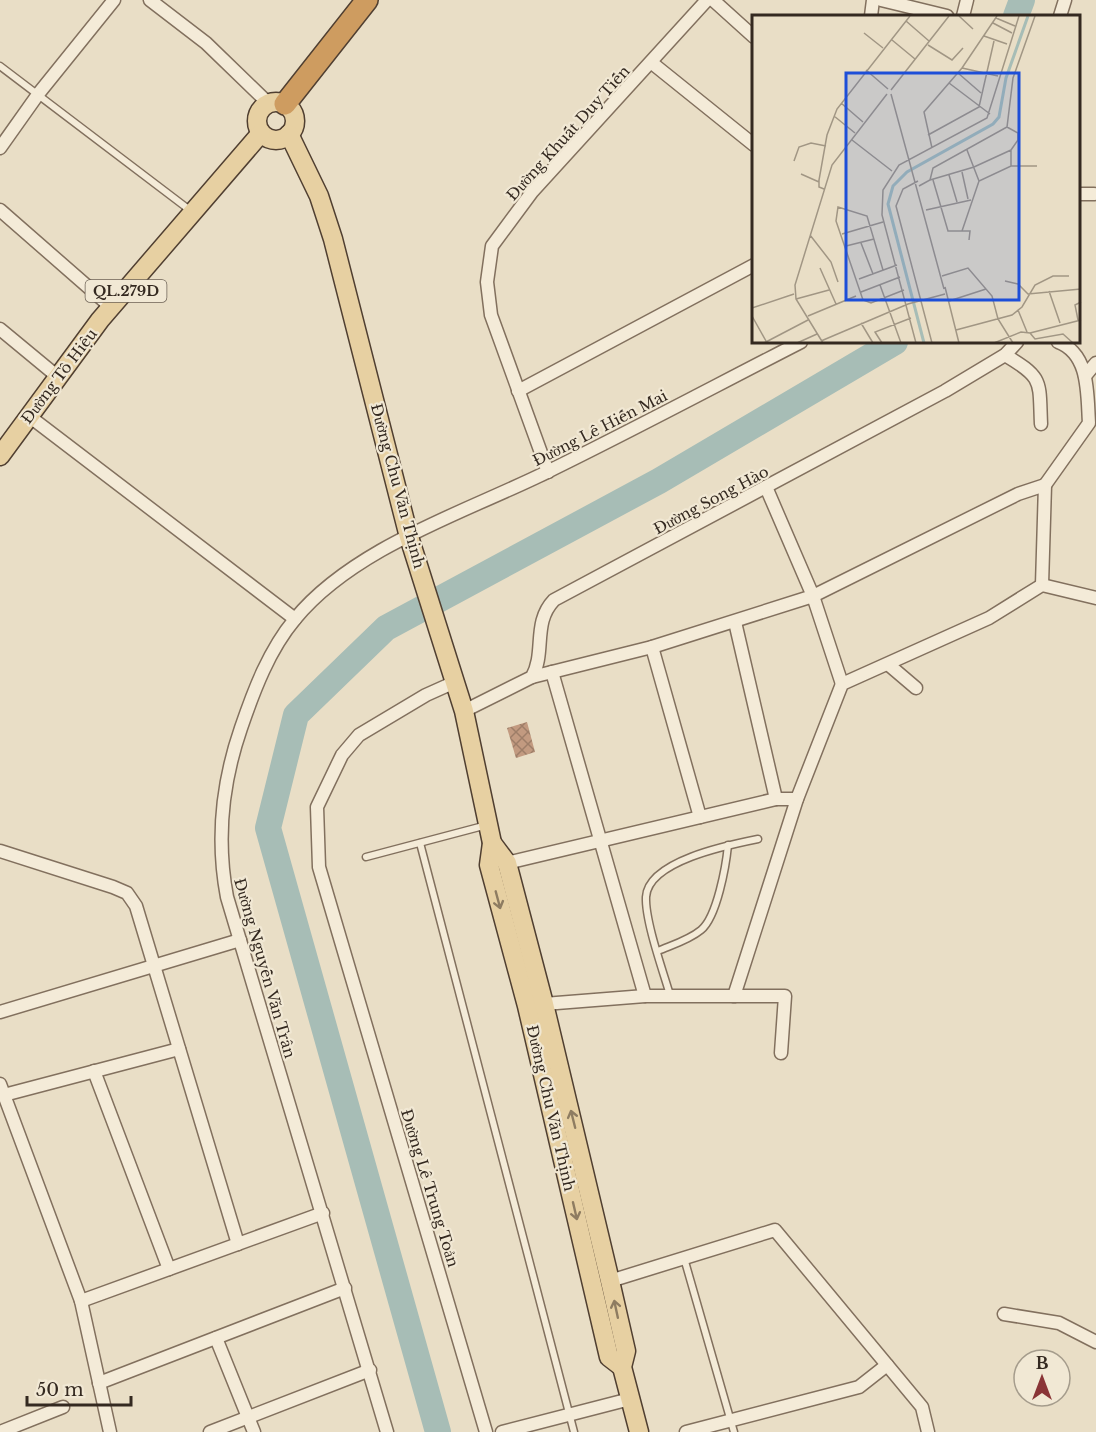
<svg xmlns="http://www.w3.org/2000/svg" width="1096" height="1432" viewBox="0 0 1096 1432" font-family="'Libre Baskerville',serif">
<defs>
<pattern id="building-cross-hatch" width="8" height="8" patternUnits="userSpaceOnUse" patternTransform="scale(1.5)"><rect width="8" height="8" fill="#c29a80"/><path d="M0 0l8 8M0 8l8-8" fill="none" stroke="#9e7e68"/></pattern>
</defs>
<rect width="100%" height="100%" fill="#e9dec6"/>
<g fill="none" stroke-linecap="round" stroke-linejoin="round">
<g stroke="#a7bdb6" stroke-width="26">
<path d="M1016,16L1022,0"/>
<path d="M438,1432L268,828L296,715L386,628L659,481L895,342"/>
</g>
</g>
<path fill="url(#building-cross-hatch)" d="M527,722L535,752L516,758L507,728Z"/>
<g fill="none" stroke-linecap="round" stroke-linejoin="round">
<g stroke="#82705e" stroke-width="9">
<g id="lane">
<path d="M0,66L191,211"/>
<path d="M420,843L574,1432"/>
<path d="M366,857L487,825"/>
<path d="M658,951C672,945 689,940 701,930C717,917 726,866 728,845"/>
<path d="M670,995C663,971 645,921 646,897C648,861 728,845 758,839"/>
<path d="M684,1258L734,1432"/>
</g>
</g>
<g stroke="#82705e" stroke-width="15">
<g id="street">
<path d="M150,0L206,43L268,103"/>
<path d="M713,0L754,37"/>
<path d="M881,0L947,16"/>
<path d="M871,16L873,0"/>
<path d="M963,16L967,0"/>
<path d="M1060,16L1065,0"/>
<path d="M652,63L754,145"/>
<path d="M0,148L39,93L114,0"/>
<path d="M1080,194H1094"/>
<path d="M0,210L111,307"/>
<path d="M0,329L58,377"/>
<path d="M1005,355C1044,378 1039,381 1041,424"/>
<path d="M1085,376L1096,363"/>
<path d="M518,391L754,265"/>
<path d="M29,416L295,619"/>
<path d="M548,472L491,315L487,282L492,246L532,192L707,0"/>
<path d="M1045,485L1089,423C1087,394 1090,354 1058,342"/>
<path d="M766,487L813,596L842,684"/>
<path d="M735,622L776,799"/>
<path d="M652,647L700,817"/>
<path d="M889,665L916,688"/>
<path d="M552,672L645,996H785L781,1053"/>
<path d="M532,677L652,647L813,596L1018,494L1045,485L1042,585"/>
<path d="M455,682L426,695L359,735L342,755L317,807L319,867L486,1432"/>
<path d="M464,711L532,677C546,652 532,623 554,600L945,391L1005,355L1017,342"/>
<path d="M0,851L113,887L127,893L136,906L238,1244"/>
<path d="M507,863L776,799H797"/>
<path d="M734,996L797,799L842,684L989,618L1042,585L1096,598"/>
<path d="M544,1004L645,996"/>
<path d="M0,1012L240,940"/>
<path d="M94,1071L169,1269"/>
<path d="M0,1084L81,1301L110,1432"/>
<path d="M4,1095L179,1049"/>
<path d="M610,1281L775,1230L922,1407L928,1432"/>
<path d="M81,1301L323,1213"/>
<path d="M1004,1314L1059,1323L1096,1342"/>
<path d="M216,1338L254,1432"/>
<path d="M99,1383L345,1288"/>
<path d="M0,1432L63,1407"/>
<path d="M210,1432L370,1370"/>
<path d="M387,1432L227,897C216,839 222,783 241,728C254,690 269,650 295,619C354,547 466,512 547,472C633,430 717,385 801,342"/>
<path d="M502,1432L630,1399"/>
<path d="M686,1432L859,1387L887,1365"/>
</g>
</g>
<g stroke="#503f31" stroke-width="21">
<g id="primary">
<circle cx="276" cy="121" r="19"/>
<path d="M289,134L319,196L333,239L409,537L464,711L492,843L489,865L527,1006L609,1357L622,1367"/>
<path d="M0,456L100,320L261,133"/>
<path d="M492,843L507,863L544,1004L610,1281L626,1351L622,1367L639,1432"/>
</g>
</g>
<g stroke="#503f31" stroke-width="24">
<path id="highway" d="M285,104L367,0"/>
</g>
<use href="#lane" stroke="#f4ebd8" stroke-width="6"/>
<use href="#street" stroke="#f4ebd8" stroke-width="12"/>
<use href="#primary" stroke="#e7d0a2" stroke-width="18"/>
<use href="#highway" stroke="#ce9c60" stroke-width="21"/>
</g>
<defs><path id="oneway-shaft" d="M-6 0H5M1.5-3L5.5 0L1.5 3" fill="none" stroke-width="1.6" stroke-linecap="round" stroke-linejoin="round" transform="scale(1.5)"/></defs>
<g stroke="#8e7c61">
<use href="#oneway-shaft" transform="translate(498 900) rotate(75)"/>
<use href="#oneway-shaft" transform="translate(573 1119) rotate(-104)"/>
<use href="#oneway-shaft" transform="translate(575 1211) rotate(77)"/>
<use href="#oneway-shaft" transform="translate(616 1309) rotate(-102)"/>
</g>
<g text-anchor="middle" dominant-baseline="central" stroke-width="4.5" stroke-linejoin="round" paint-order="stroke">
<rect fill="#f1e8d4" stroke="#6d6256" stroke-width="1.5" x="85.5" y="280" width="81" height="22" rx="4.5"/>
<g font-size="14" font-weight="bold" fill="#342920">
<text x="126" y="291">QL.279D</text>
</g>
<g font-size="15" fill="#342920" stroke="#f1e8d4">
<text transform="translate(568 133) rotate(-48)">Đường Khuất Duy Tiến</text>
<text transform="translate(59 376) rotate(-53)">Đường Tô Hiệu</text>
<text transform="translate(600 428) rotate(-27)">Đường Lê Hiến Mai</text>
<text transform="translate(398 486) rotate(75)">Đường Chu Văn Thịnh</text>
<text transform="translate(711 500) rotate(-28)">Đường Song Hào</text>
<text transform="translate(265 968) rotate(74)">Đường Nguyễn Văn Trân</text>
<text transform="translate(551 1108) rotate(77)">Đường Chu Văn Thịnh</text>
<text transform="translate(430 1188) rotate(73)">Đường Lê Trung Toản</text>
</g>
</g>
<g transform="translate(752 15)">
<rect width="328" height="328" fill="#e9dec6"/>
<path fill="none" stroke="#a7bdb6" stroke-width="3" d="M172,328L136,189L141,171L155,157L241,109L247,102L254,63L276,1"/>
<path fill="none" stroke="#a19684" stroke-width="1.5" d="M207,1L221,14M244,3L263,11M154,6L177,26M241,8L260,18M112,18L131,33M232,21L255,29M140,25L163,44M176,30L200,45L211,33M210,53L246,61M114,55L136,74M206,58L229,78M197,68L238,99M139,75L197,1M139,79L192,274M89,88L111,107M82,101L103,118M255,112L266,118V125L259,135M176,120L227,92L242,26M100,125L140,156M180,133L172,97L210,53L245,1M215,135L227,166M42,146L47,132L59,128L74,131M210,157L216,184M49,159L67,167M197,160L205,187M178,165L222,152L259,135V151M181,165L196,216H218L217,225M166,166L151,174L144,191L180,328M167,171L178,165L181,153L255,112L261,63L283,1M72,174L67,172V165L75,120L85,94L158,1M174,195L219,185M210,216L227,166L259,151H285M90,219L131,207M58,220L79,247L86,267M109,228L121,259M94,231L122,224M68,253L84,289M131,255L115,201L86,192L84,206L111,285L119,288L152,275M190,261L216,253L240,281L246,304L261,328M107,264L145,250M253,266L266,269L276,279L329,274M128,270L149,328M193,272L207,328M297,276L308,308M109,277L148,262M44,284L77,275M197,286L234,274M0,293L42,279M266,295L275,317M0,301L14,326M56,301L104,281M326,305L323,290L329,287M109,308L121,328M204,315L260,300L270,292L283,270L301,261H317M278,318L329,305M69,326L156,289L193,279M12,328L56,305M45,328L65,319M71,328L44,284L43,270L80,150L135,79M130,328L123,317L159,303M164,328L130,200L131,175L147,150L235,103L267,1M242,328L269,317L278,318L283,324L311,319L321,328"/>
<path fill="#1d4ed8" fill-opacity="0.15" stroke="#1d4ed8" stroke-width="3" d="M94,58H267V285H94Z"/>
<rect width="328" height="328" fill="none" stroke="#342920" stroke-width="3"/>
</g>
<g transform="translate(1042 1378)"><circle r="28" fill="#f1e8d4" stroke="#a59c8c" stroke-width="1.5"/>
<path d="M0-4.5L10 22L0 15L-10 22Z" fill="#8a3537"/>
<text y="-9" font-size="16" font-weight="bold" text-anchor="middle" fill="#342920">B</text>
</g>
<path d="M27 1396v9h104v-9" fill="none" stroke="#342920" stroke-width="3"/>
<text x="36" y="1396" font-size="18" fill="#342920" stroke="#f1e8d4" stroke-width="4.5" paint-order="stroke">50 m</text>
</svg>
